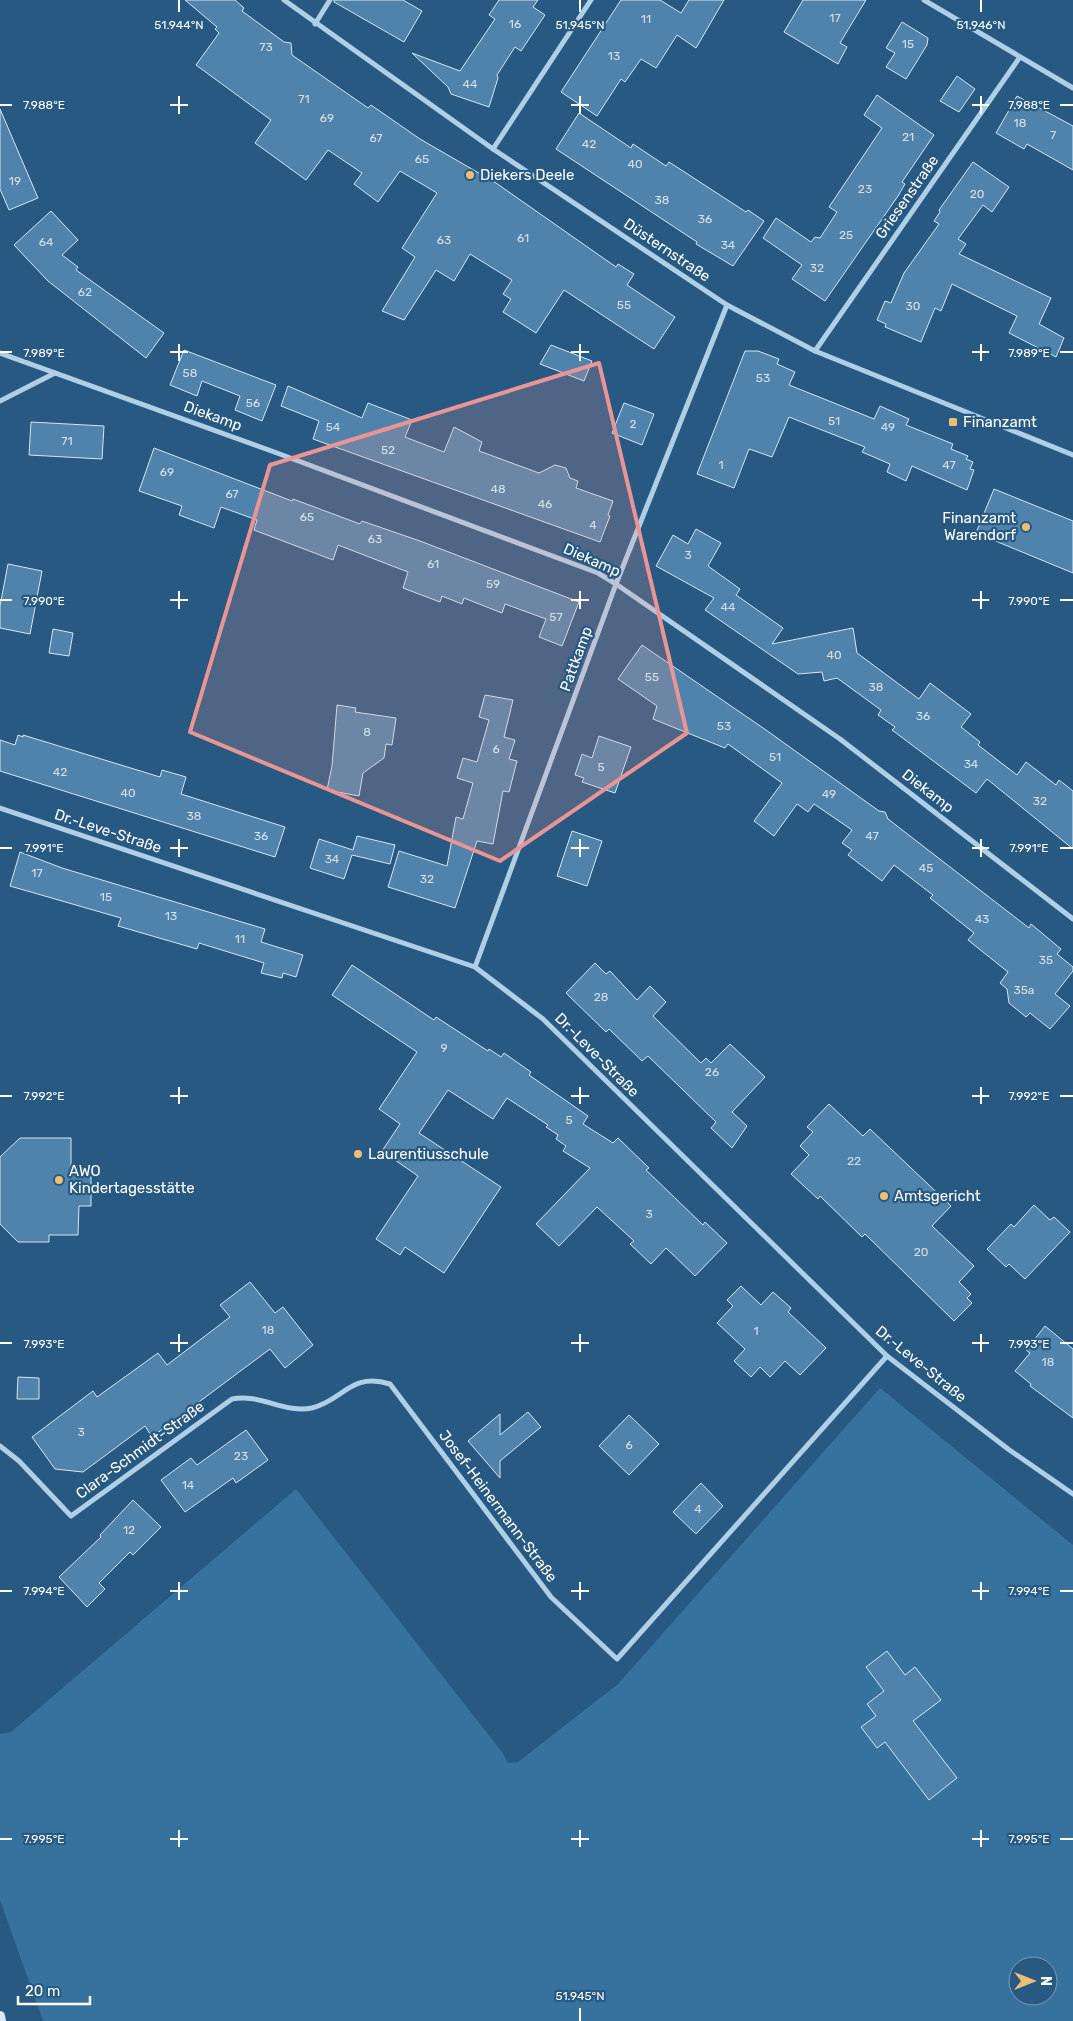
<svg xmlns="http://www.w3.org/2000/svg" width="1073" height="2021" viewBox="0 0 1073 2021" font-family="Rubik,sans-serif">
<rect width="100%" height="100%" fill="#275983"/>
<path fill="#37729e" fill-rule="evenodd" d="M880,1388L1073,1545V2021H43L0,1900V1734L11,1732L296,1489L502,1752L508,1763L518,1762L618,1684ZM1018,1966H1048V1996H1018Z"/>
<g fill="#4f83ab" stroke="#d3e6f5">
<path d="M185,0H235L244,8L242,11L284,42L291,43L292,55L368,108L371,105L420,139L496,183L616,267L618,264L634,274L627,285L675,317L654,349L564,290L536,333L503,312L511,299L503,294L512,280L470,254L454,281L436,270L404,320L382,311L415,257L402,248L437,193L400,171L378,202L354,184L362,173L328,150L306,180L255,143L271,120L196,65L219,33L215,29L217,27Z"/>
<path d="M334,0H403L422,11L404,42L334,2Z"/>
<path d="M499,0H538L533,7L545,15L521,51L515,47L497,75L498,78L489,107L451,94L448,87L412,53L460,71L495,19L489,15Z"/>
<path d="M621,0H660L681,13L689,0H724L696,48L677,35L656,68L641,59L625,82L621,79L597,116L561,92Z"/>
<path d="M803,0H866L840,43L847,47L838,64L784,32Z"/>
<path d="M902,22L928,38L927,45L906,79L886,67L895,53L886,48Z"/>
<path d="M957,76L975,89L959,112L940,101Z"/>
<path d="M877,95L934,135L902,182L905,184L898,196L825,301L792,279L802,265L763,238L776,218L811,242L815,237L820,238L837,212L829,207L882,128L864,115Z"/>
<path d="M1017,96L1073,126V170L1027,144L1024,149L996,133Z"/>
<path d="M0,109L38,198L9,210L0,189Z"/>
<path d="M579,113L631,148L633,144L666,166L669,162L746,212L748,210L764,221L733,266L696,244L697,242L556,149Z"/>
<path d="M973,162L1009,187L992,212L983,205L958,239L966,244L959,254L1051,298L1039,324L1064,338L1056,357L1009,333L1017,316L952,284L941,311L935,308L921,342L885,327L886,324L877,320L885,301L891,303L904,273L939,224L934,221L940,212L939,210Z"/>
<path d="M51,211L78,240L62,255L78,267L76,270L164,333L146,358L48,281L14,245Z"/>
<path d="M551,345L592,361L584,381L540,364Z"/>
<path d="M184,350L276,385L262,421L235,410L240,396L202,381L197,396L170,385Z"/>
<path d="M745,351H758L779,359L777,364L795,372L789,385L874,419L880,406L909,419L906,425L953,444L951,449L968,456L966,459L973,462L970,469L974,470L967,490L912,466L906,481L887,472L890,464L862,452L865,447L789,417L772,457L749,449L734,488L697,474Z"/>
<path d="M288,386L362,418L368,403L412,420L405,437L444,452L454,427L482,442L479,451L539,473L555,465L566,468L570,478L578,481L576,488L613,501L608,515L610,516L600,542L313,439L319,421L281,406Z"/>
<path d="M624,403L654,414L642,445L612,433Z"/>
<path d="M31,422L104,426L102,459L29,455Z"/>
<path d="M154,448L292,501L293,499L360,524L362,521L420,541L579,602L562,646L539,637L546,619L505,604L502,613L464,598L462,604L442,596L440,602L403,588L408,572L338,545L333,560L254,530L257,520L221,507L214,528L179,515L182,506L139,491Z"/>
<path d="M994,489L1073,521V573L976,533Z"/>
<path d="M696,529L721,543L708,566L740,589L736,595L783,628L772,644L853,628L857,653L919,699L930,683L971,714L961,727L980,742L978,745L1017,775L1026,762L1056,785L1059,780L1073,791V849L987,779L976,793L892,730L895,727L878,715L881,710L837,678L824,681L822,672L798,674L705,610L714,598L656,566L673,535L688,544Z"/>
<path d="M8,564L42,571L30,634L0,628V606Z"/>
<path d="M53,629L73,633L69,656L49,653Z"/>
<path d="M642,645L766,730L879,811L885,812L888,819L1029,928L1031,924L1061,949L1057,954L1073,967V971L1055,994L1070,1006L1050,1029L1030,1013L1026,1017L1009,1003L1007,989L1000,983L1008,972L968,940L974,933L930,898L933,895L894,865L882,881L848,855L852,850L842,843L852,830L814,804L808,812L797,804L774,836L754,821L782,783L728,744L725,748L653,719L657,706L618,679Z"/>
<path d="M485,695L513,700L504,737L515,740L509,759L517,761L509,792L503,791L493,844L477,841L455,908L388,887L399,851L447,866L456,817L463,819L473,783L457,778L463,758L477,762L489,720L479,717Z"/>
<path d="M337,705L356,708L355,712L396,718L392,745L386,744L384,758L363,773L359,796L327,790L332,766Z"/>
<path d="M18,735L23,737V735L160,777L162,770L186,777L181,794L285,827L275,857L0,771V740L15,745Z"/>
<path d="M599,736L631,747L615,793L582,782L584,778L575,775L582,754L592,758Z"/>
<path d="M572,831L602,841L587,886L557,876Z"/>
<path d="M357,836L395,845L390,864L352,855L344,879L310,868L319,839L353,850Z"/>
<path d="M20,852L62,868L265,929L261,942L303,955L296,977L283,973L282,978L261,973L264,963L199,943L197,949L118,926L121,918L10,886Z"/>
<path d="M595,963L606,974L610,971L637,1000L650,986L666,1002L653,1016L701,1063L706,1058L711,1063L730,1044L765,1077L732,1112L747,1126L732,1148L711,1128L716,1122L648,1056L642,1061L609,1029L606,1032L566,993Z"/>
<path d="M352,965L434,1020L436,1017L488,1051L489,1049L501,1057L504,1053L531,1072L529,1075L588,1116L583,1124L613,1143L618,1138L649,1168L646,1170L703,1225L705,1222L727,1243L695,1276L666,1248L651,1264L630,1244L634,1241L597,1207L559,1246L536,1224L590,1168L563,1151L566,1146L556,1139L558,1135L546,1127L548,1125L507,1098L493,1119L448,1090L419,1133L501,1187L444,1273L405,1247L400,1255L376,1239L418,1176L382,1151L400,1124L379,1109L417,1052L332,995Z"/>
<path d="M829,1104L863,1136L870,1129L951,1206L932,1226L974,1266L959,1282L971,1294L967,1298L972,1303L954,1321L865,1234L862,1237L820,1196L818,1199L791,1174L809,1155L800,1146L813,1132L807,1127Z"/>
<path d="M20,1138H71V1171H91V1206H79L78,1235H49V1242H18L0,1224V1157Z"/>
<path d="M1034,1205L1050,1220L1054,1217L1070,1232L1025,1279L1009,1264L1006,1267L987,1249L1011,1224L1014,1227Z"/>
<path d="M250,1282L275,1313L283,1307L313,1345L285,1368L270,1349L152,1437L145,1426L83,1472L55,1469L32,1437L93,1391L97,1397L158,1353L167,1365L230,1317L220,1305Z"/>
<path d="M741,1286L761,1305L773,1292L791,1308L788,1312L826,1348L800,1375L785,1361L770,1377L760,1367L751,1377L734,1361L745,1349L717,1323L733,1306L727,1300Z"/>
<path d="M1045,1326L1073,1349V1418L1030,1386L1031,1384L1015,1371L1030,1353L1026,1350Z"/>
<path d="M18,1377L39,1378V1399H17Z"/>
<path d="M528,1412L541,1427L500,1461V1478L468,1441L500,1414V1435Z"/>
<path d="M629,1415L659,1444L629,1475L599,1446Z"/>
<path d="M246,1430L268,1460L236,1483L233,1478L185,1512L161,1480L191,1458L197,1465Z"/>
<path d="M701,1483L723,1506L696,1534L673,1512Z"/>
<path d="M133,1500L161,1527L133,1555L130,1552L99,1583L105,1589L87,1607L59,1577L101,1537L100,1535Z"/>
<path d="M887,1651L905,1675L915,1667L941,1700L913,1721L957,1778L929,1800L885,1742L877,1748L861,1727L876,1716L867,1704L884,1691L866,1667Z"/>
</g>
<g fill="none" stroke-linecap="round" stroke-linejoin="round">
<g stroke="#afcfe7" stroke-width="5">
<path d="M284,0L493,149L727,305L815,351L1073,455"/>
<path d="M924,0L1073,88"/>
<path d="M315,24L330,0"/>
<path d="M493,149L591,0"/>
<path d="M815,351L1020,57"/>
<path d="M0,353L277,453L598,573L616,584L840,739L1073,919"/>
<path d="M0,401L55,373"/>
<path d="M0,808L475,967L543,1019L887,1356L1008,1449L1073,1494"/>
<path d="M475,967L616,584L727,305"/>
<path d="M0,1446L19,1461L71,1516L232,1399C260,1393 285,1414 312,1408C344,1400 350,1372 390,1384L551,1597L617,1659L887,1356"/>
</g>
<path stroke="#d9e9f6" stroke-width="10" d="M0,2016L1,2021"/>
</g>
<path fill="#ea9494" fill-opacity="0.2" stroke="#ea9494" stroke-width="4" stroke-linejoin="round" d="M599,363L687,733L500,861L190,732L270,465Z"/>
<path fill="none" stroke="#fff" stroke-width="2" d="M179,0V12M580,0V12M981,0V12M179,96V114M580,96V114M981,96V114M0,105H12M170,105H188M571,105H589M972,105H989M1060,105H1073M179,344V361M580,344V361M981,344V361M0,352H12M170,352H188M571,352H589M972,352H989M1060,352H1073M179,591V609M580,591V609M981,591V609M0,600H12M170,600H188M571,600H589M972,600H989M1060,600H1073M179,839V857M580,839V857M981,839V857M0,848H12M170,848H188M571,848H589M972,848H989M1060,848H1073M179,1087V1104M580,1087V1104M981,1087V1104M0,1096H12M170,1096H188M571,1096H589M972,1096H989M1060,1096H1073M179,1334V1352M580,1334V1352M981,1334V1352M0,1343H12M170,1343H188M571,1343H589M972,1343H989M1060,1343H1073M179,1582V1600M580,1582V1600M981,1582V1600M0,1591H12M170,1591H188M571,1591H589M972,1591H989M1060,1591H1073M179,1830V1847M580,1830V1847M981,1830V1847M0,1839H12M170,1839H188M571,1839H589M972,1839H989M1060,1839H1073M580,2008V2021"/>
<g fill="#efbe75" stroke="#275983" stroke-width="2">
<circle cx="470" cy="175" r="5"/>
<rect x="948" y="417" width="10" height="10" rx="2.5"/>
<circle cx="1026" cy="527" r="5"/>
<circle cx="358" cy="1154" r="5"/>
<circle cx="59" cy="1180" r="5"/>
<circle cx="884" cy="1196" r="5"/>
</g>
<g text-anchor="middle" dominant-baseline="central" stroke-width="4.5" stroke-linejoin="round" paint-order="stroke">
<g font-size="12" fill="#d3e0ea">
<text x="835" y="18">17</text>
<text x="646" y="19">11</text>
<text x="515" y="24">16</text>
<text x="908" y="44">15</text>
<text x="266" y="47">73</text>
<text x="614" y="56">13</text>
<text x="470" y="84">44</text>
<text x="304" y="99">71</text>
<text x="327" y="118">69</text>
<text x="1020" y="123">18</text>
<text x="1053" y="135">7</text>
<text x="908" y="137">21</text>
<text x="376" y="138">67</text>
<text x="589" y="144">42</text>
<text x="422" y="159">65</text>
<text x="635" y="164">40</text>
<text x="15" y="181">19</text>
<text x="865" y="189">23</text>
<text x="977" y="194">20</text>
<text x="662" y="200">38</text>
<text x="705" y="219">36</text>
<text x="846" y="235">25</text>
<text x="523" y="238">61</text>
<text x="444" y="240">63</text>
<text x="46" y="242">64</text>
<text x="728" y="245">34</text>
<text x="817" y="268">32</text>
<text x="85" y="292">62</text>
<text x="624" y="305">55</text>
<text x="913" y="306">30</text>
<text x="190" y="373">58</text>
<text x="763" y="378">53</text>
<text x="253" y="403">56</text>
<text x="834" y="421">51</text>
<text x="633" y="424">2</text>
<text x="333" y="427">54</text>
<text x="888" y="427">49</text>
<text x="67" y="441">71</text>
<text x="388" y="450">52</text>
<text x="721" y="465">1</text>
<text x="949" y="465">47</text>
<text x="167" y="472">69</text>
<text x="498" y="489">48</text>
<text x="232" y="494">67</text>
<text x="545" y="504">46</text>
<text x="307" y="517">65</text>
<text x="593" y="525">4</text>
<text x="375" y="539">63</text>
<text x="688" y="555">3</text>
<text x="433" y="564">61</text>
<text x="493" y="584">59</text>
<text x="728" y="607">44</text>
<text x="556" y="617">57</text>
<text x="834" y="655">40</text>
<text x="652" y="677">55</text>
<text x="876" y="687">38</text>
<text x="923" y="716">36</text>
<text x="724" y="726">53</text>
<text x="367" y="732">8</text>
<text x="496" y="749">6</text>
<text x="775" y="757">51</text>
<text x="971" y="764">34</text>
<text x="601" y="767">5</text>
<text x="60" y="772">42</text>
<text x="128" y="793">40</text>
<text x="829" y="794">49</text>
<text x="1040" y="801">32</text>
<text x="194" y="816">38</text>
<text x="261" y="836">36</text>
<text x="872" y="836">47</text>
<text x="332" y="859">34</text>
<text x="926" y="868">45</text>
<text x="37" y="873">17</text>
<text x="427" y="879">32</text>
<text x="106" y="897">15</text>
<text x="171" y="916">13</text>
<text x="982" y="919">43</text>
<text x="240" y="939">11</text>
<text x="1046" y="960">35</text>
<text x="1024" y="990">35a</text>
<text x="601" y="997">28</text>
<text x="444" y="1048">9</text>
<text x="712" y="1072">26</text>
<text x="569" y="1120">5</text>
<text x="854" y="1161">22</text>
<text x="649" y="1214">3</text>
<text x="921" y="1252">20</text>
<text x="268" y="1330">18</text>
<text x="756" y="1331">1</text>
<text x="1048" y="1362">18</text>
<text x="81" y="1432">3</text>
<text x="629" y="1445">6</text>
<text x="241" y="1456">23</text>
<text x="188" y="1485">14</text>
<text x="698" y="1509">4</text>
<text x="129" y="1530">12</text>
</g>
<g font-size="15" fill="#fff" stroke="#275983" text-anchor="start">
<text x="480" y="175">Diekers Deele</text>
<text x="963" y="422">Finanzamt</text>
<text x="1016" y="518" text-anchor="end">Finanzamt<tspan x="1016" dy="17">Warendorf</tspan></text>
<text x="368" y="1154">Laurentiusschule</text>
<text x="69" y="1171">AWO<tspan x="69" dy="17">Kindertagesstätte</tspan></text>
<text x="894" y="1196">Amtsgericht</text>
</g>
<g font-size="15" fill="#fff" stroke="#275983">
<text transform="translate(907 197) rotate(-55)">Griesenstraße</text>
<text transform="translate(667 250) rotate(34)">Düsternstraße</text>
<text transform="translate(213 416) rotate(20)">Diekamp</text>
<text transform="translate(592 560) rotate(24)">Diekamp</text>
<text transform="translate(576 659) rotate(-70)">Pattkamp</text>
<text transform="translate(928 791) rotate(38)">Diekamp</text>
<text transform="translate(108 831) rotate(18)">Dr.-Leve-Straße</text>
<text transform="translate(597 1055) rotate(45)">Dr.-Leve-Straße</text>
<text transform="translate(921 1364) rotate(39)">Dr.-Leve-Straße</text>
<text transform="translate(140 1450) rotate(-36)">Clara-Schmidt-Straße</text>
<text transform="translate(498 1506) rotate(53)">Josef-Heinermann-Straße</text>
</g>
</g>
<g font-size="12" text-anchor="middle" fill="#fff" stroke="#275983" stroke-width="4.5" stroke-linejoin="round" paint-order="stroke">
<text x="179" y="29">51.944°N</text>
<text x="580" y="29">51.945°N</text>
<text x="981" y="29">51.946°N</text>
<text x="1029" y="109">7.988°E</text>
<text x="44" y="109">7.988°E</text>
<text x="1029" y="357">7.989°E</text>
<text x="44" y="357">7.989°E</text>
<text x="1029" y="605">7.990°E</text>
<text x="44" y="605">7.990°E</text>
<text x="1029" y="852">7.991°E</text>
<text x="44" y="852">7.991°E</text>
<text x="44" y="1100">7.992°E</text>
<text x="1029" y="1100">7.992°E</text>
<text x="44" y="1348">7.993°E</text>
<text x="1029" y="1348">7.993°E</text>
<text x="44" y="1595">7.994°E</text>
<text x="1029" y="1595">7.994°E</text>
<text x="44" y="1843">7.995°E</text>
<text x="1029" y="1843">7.995°E</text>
<text x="580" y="2000">51.945°N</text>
</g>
<g transform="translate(1033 1981) rotate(90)"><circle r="24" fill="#275983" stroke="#7d9bb5"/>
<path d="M0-4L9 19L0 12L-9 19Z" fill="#efbe75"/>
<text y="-8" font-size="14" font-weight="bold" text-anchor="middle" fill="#ffffff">N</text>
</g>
<path d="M18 1996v8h72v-8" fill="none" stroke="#ffffff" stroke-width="2.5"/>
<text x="25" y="1996" font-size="15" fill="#ffffff" stroke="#275983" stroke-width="4" paint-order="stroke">20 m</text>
</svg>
